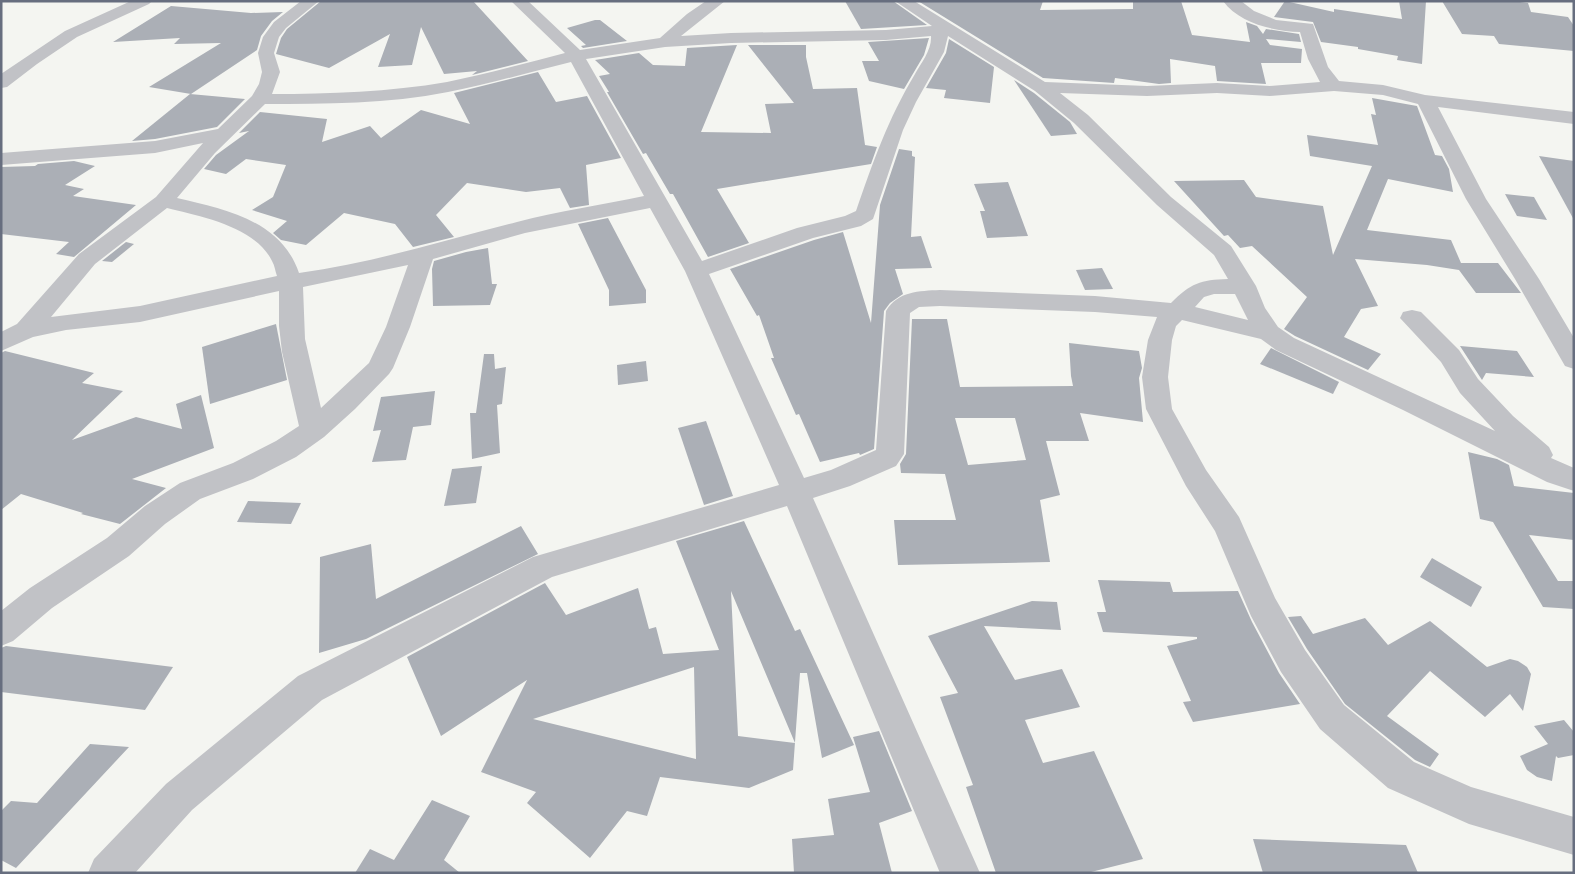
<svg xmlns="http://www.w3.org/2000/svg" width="1575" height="874" viewBox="0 0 1575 874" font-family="Ubuntu,sans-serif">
<rect width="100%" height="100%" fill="#f4f5f1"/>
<g fill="#abafb6" fill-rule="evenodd">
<path d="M321,1H473L528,61L472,75L477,71L444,74L421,27L412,65L378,67L390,34L329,68L276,54L281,38L287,29Z"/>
<path d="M845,1H893L927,25L861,29Z"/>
<path d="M918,1H1043L1040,10L1133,9V1H1181L1192,35L1250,42L1246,22L1257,26L1263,34L1266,29L1299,34L1301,42L1266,39L1270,45L1302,49L1301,63H1261L1266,84L1217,81L1215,66L1170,59L1171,83L1159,84L1115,78L1114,83L1043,78Z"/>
<path d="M1285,1L1334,12V9L1402,19L1399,1H1426L1422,64L1397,60L1398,56L1358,49V47L1321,42L1313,22L1274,17Z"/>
<path d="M1442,1H1512L1528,3L1531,12L1568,17L1574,26V51L1499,44L1494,36L1462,34Z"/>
<path d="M171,6L251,13L283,12L272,21L261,36L257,50L191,94L149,87L221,43L174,44L180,38L113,42Z"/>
<path d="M595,20H600L627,41L583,48L581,46L586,45L567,28Z"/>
<path d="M929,38L924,55L904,89L869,81L862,61H879L868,42Z"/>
<path d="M949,39L994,67L990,103L944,98L946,90L926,88L946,53Z"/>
<path d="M737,45L701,132L771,133L765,104L794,103L748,45H806V57L813,89L857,88L865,145L877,147L871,164L717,189L749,243L708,257L673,194H670L646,153L643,154L607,92H609L599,76L610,74L595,60L639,53L653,65L685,66L687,48Z"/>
<path d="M538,72L556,102L587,96L621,158L586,165L589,205L570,208L560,188L526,192L467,183L436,215L454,237L413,247L395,224L344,213L306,245L281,240L273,233L287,221L252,210L273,197L286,165L246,159L226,174L204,169L216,155L249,131L239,133L260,112L327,119L322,142L370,126L381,138L421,110L470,124L454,93Z"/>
<path d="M1014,80L1034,93L1070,122L1077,134L1051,136Z"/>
<path d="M190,94L245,99L217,127L155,139L132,141Z"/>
<path d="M1372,98L1417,106L1435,155L1442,156L1449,169L1453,192L1388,179L1367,230L1451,240L1461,263H1498L1521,293H1476L1459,270L1427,265L1355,259L1378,306L1361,309L1344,337L1381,354L1368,370L1295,336L1284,329L1307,297L1252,246L1240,248L1228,235L1224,236L1174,181L1244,180L1256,197L1323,206L1333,255L1372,166L1310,156L1307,135L1378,145L1371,114L1376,115Z"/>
<path d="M899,149L912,151V156L915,157L911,237L921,236L932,268L895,269L903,294L890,303L884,311L874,449L860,455L859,453L820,462L799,414L796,415L771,358H774L759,315L757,316L730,269L814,240L843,232L871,323L880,205Z"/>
<path d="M1539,156L1574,161V220Z"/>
<path d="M74,161L95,166L65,185L84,189L73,196L136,205L74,257L56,254L69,242L1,234V167L35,166L38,164Z"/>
<path d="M1008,182L1028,236L987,238L980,211H985L974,184Z"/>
<path d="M1505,194L1534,197L1547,220L1517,216Z"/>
<path d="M608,218L646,290V303L609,306V290L578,224Z"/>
<path d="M126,242L134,244L112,262L102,261Z"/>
<path d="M488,248L492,284H497L490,305L433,306L432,269L434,261L466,252Z"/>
<path d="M1102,268L1113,289L1085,290L1076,270Z"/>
<path d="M912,319H947L960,387L1073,386L1071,376L1069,343L1139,351L1142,368L1139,378L1143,422L1080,413L1089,441H1046L1060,495L1040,500L1050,562L898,565L894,520H956L945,474L901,473L900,464L906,454ZM955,418H1015L1026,460L968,465Z"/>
<path d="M276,324L287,380L210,404L202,347Z"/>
<path d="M1460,346L1517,351L1534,377L1486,373L1482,380Z"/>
<path d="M1271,348L1339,382L1333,394L1260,364Z"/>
<path d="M5,351L94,373L82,383L123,391L72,440L136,417L182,429L176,404L201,395L214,448L132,479L166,488L120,524L81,514L83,513L21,494L1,510V353Z"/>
<path d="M484,354H494L495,369L506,367L502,404L497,405L500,453L472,459L470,413H476Z"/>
<path d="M646,361L648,381L618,385L617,365Z"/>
<path d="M435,391L431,425L413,427L406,460L372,462L381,430L373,431L381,397Z"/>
<path d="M706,421L733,496L704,505L678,428Z"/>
<path d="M1468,452L1497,459L1509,465L1514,486L1574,493V540L1529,535L1558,581H1574V609L1543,607L1493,522L1480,519Z"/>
<path d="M482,466L476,503L444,506L452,469Z"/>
<path d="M248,501L301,503L291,524L237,522Z"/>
<path d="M744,521L795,631L800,629L854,745L822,758L807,673H800L793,770L749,788L660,777L647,816L627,811L590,858L527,803L536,792L481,772L527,680L441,736L407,657L545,583L566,615L638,588L649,629L656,627L663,654L719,650L676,541ZM731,591L795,743L738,736ZM694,667L696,759L533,719Z"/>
<path d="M521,526L538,554L366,639L319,653L320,557L371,544L376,599Z"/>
<path d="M1432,558L1482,587L1471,607L1420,577Z"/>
<path d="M1098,580L1170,582L1173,592L1238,591L1252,622L1279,673L1300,704L1193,722L1183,702L1191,701L1167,646L1197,639V637L1103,632L1097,612H1106Z"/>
<path d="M1032,601L1057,602L1061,630L984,626L1015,680L1062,669L1080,707L1025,720L1043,763L1094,751L1143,859L1087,873H996L966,787L973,785L940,697L958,693L928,636Z"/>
<path d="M1301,616L1313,634L1365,618L1388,645L1430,621L1487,667L1510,659L1518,661L1527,667L1531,674L1523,711L1510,694L1485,717L1430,671L1387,716L1439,754L1430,767L1415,760L1345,704L1307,649L1288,617Z"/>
<path d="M6,646L173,667L145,710L1,692V648Z"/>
<path d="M1564,720L1574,732V755L1558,758L1556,756L1552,781L1537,777L1527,770L1520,756L1548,744L1534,726Z"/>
<path d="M879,731L912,811L879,823L892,873H794L792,839L834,835L828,799L870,792L853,737Z"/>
<path d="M90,744L129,747L16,868L1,860V811L11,801L37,803Z"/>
<path d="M432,800L470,816L444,860L460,873H355L370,849L394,860Z"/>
<path d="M1253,839L1406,845L1418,873H1263Z"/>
</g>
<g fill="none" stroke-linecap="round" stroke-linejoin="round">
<g fill="#c1c2c6" fill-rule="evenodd">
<path d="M131,1H152L149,4L77,37L37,64L7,87L1,88V74L65,31Z"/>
<path d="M301,1H319L286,28L279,37L274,53L280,72L272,94C330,94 389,92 447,82C487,74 526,63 565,53L511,1H528L580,50L660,38L687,14L706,1H725L681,36L731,33L886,30L932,26L895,1H914L1045,82L1147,86L1217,83L1270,86L1320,82L1308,59L1300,32C1274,31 1240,24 1223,1H1241L1254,11L1276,20L1313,24L1328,67L1339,81L1383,85L1425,95L1574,112V124L1438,107L1486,199L1539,279L1574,338V369L1565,366L1515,279L1466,199L1418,104L1383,95L1334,91L1270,96L1217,93L1147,96L1060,93L1088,115L1171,197L1231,246L1256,286L1265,308L1278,327L1294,338L1495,431L1460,393L1441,362L1400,318L1403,312L1412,310L1421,312L1459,350L1478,379L1513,416L1549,447L1553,455L1551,458L1574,468V491L1547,482L1403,410L1276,350L1261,339L1182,320L1176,326L1172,340L1168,377L1172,409L1206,470L1239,517L1275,598L1305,650L1344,705L1414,762L1471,787L1574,817V855L1469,824L1388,788L1320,729L1281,672L1251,616L1215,531L1186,486L1146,409L1142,377L1148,340L1157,317L1095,312L940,306L919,307L910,313L904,454L896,466L850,486L813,498L980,873H940L787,506L552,577L322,700L192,810L135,873H88L94,859L166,784L298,676L533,557L779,485L685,271L650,208L525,233L433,259L410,327L393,368L389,374L355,409L324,437L296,457L253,479L200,499L165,524L129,556L52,608L13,641L1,646V611L30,588L107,538L145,506L180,483L233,463L276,441L299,426L282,352L279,326V291L140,322L66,330L33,337L1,351V332L17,324L79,254L156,197L203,143L155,153L1,165V153L155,141L218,129L252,96L259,84L262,72L258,53L263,37L274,22ZM931,36C932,50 921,63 915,74C888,119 873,162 856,211L845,216L797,228L702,261L586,59L665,47L731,43L886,40ZM948,36L1035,91L1074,123L1157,205L1214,255L1228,279C1200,280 1191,283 1171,303L1095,296L940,290C919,291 898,291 886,311L876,450L831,470L804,478L709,274L813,238L861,226L873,219L903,130L916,102L944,52ZM571,62L644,196C602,205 559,211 517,222C445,240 373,263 299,273C281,220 224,209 177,198L215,153L265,104C326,104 388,104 448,92C489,84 530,72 571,62ZM167,208C200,216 256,227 272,261C275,266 275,271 277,276L140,306L51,317L95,264ZM408,265L386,327L369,363L321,408L305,339L303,287ZM1214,294H1235L1248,320L1195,307L1204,297Z"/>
</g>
</g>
<rect width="1575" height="874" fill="none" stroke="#676e7f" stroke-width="5"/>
</svg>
